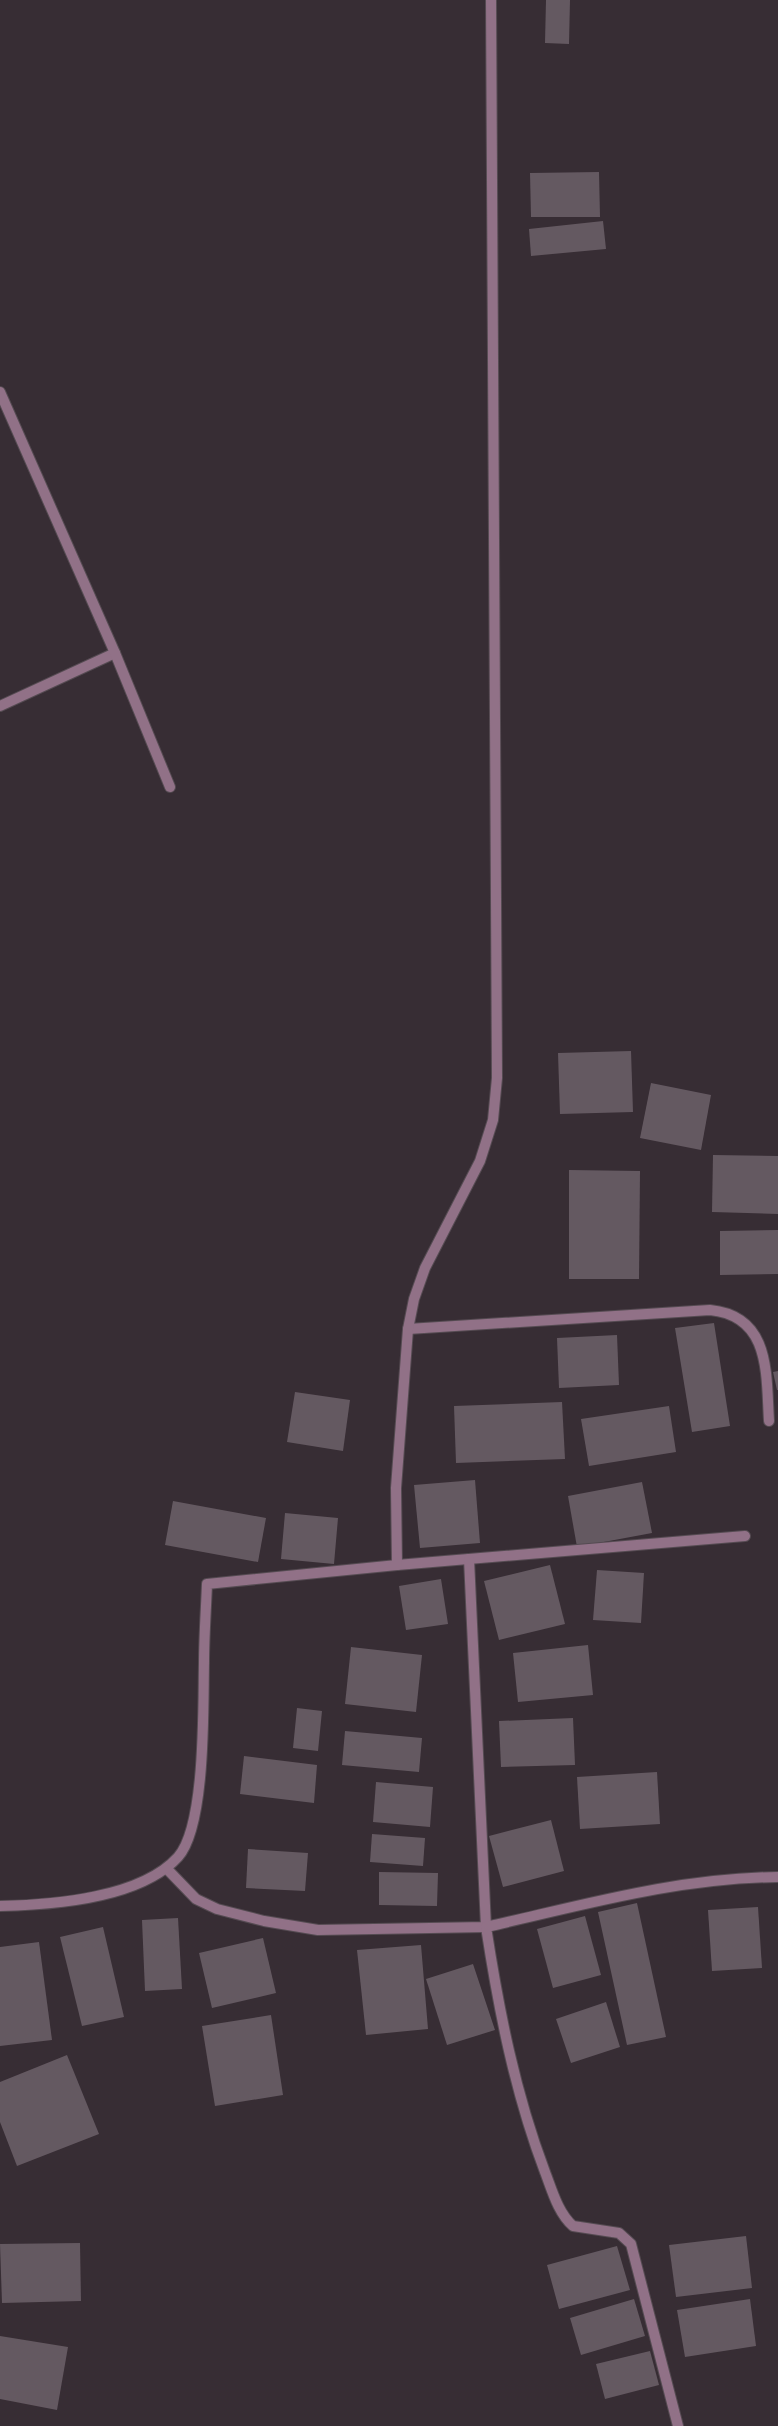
<svg xmlns="http://www.w3.org/2000/svg" width="778" height="2426" viewBox="0 0 778 2426" font-family="'Public Sans',sans-serif">
<rect width="100%" height="100%" fill="#372d34"/>
<g fill="#645961">
<path d="M546,0H570L569,44L545,43Z"/>
<path d="M599,172L600,217H531L530,173Z"/>
<path d="M603,221L606,249L531,256L529,229Z"/>
<path d="M631,1051L633,1112L560,1114L558,1053Z"/>
<path d="M651,1083L711,1095L701,1150L640,1138Z"/>
<path d="M713,1155L778,1156V1214L712,1212Z"/>
<path d="M569,1170L640,1171L639,1279H569Z"/>
<path d="M778,1230V1274L720,1275V1231Z"/>
<path d="M714,1323L730,1426L692,1432L675,1328Z"/>
<path d="M617,1335L619,1385L559,1388L557,1338Z"/>
<path d="M778,1371V1390H777L773,1372Z"/>
<path d="M295,1392L350,1400L343,1451L287,1442Z"/>
<path d="M562,1402L565,1459L456,1463L454,1406Z"/>
<path d="M669,1406L676,1452L589,1466L581,1419Z"/>
<path d="M475,1480L480,1543L420,1548L414,1485Z"/>
<path d="M642,1482L652,1533L577,1547L568,1496Z"/>
<path d="M173,1501L266,1518L258,1562L165,1545Z"/>
<path d="M285,1513L338,1518L334,1564L281,1559Z"/>
<path d="M550,1565L565,1624L499,1640L484,1581Z"/>
<path d="M597,1570L644,1573L641,1623L593,1620Z"/>
<path d="M441,1579L448,1624L406,1630L399,1586Z"/>
<path d="M588,1645L593,1695L518,1702L513,1653Z"/>
<path d="M351,1647L422,1655L416,1712L345,1704Z"/>
<path d="M297,1708L322,1711L318,1751L293,1748Z"/>
<path d="M573,1718L575,1765L501,1767L499,1721Z"/>
<path d="M345,1731L422,1738L419,1772L342,1765Z"/>
<path d="M244,1756L317,1765L314,1803L240,1794Z"/>
<path d="M657,1772L660,1824L580,1829L577,1777Z"/>
<path d="M376,1782L433,1787L430,1827L373,1822Z"/>
<path d="M551,1820L564,1871L503,1887L489,1836Z"/>
<path d="M372,1834L425,1838L423,1866L370,1862Z"/>
<path d="M248,1849L308,1853L305,1891L246,1888Z"/>
<path d="M379,1872L438,1873L437,1906L379,1905Z"/>
<path d="M637,1903L666,2037L627,2045L598,1912Z"/>
<path d="M758,1907L762,1968L712,1971L708,1910Z"/>
<path d="M585,1916L601,1975L553,1988L537,1929Z"/>
<path d="M178,1918L182,1989L145,1991L142,1920Z"/>
<path d="M103,1927L124,2017L82,2026L60,1937Z"/>
<path d="M263,1938L276,1993L212,2008L199,1953Z"/>
<path d="M39,1942L52,2040L0,2046V1947Z"/>
<path d="M421,1945L428,2029L366,2035L357,1950Z"/>
<path d="M473,1964L495,2030L447,2045L426,1979Z"/>
<path d="M606,2002L620,2047L571,2063L556,2019Z"/>
<path d="M271,2015L283,2095L215,2106L202,2026Z"/>
<path d="M67,2055L99,2134L17,2166L0,2122V2082Z"/>
<path d="M746,2236L752,2288L676,2297L669,2245Z"/>
<path d="M80,2243L81,2301L2,2303L0,2244Z"/>
<path d="M617,2246L630,2290L559,2309L547,2265Z"/>
<path d="M634,2299L645,2336L581,2355L570,2318Z"/>
<path d="M750,2299L756,2346L685,2357L677,2310Z"/>
<path d="M0,2336L68,2347L57,2410L0,2399Z"/>
<path d="M650,2351L659,2385L605,2399L596,2364Z"/>
</g>
<g fill="none" stroke-linecap="round" stroke-linejoin="round">
<g stroke="#554b52" stroke-width="12">
<path id="service" d="M0,706L115,653"/>
</g>
<g stroke="#554b52" stroke-width="12">
<g id="minor">
<path d="M0,392L115,653L170,787"/>
<path d="M408,1329L710,1310C771,1316 766,1374 769,1421"/>
<path d="M397,1565L745,1536"/>
<path d="M167,1869L196,1899L217,1909L264,1921L318,1930L486,1927L469,1559"/>
<path d="M0,1906C53,1905 141,1898 178,1857C206,1826 203,1706 204,1663C204,1637 206,1610 207,1584L397,1565L396,1488L408,1329L414,1299L425,1268L480,1161L493,1120L497,1078L491,0"/>
<path d="M678,2426L631,2244L619,2233L573,2226C558,2213 552,2190 545,2172C515,2093 499,2011 486,1927C584,1905 677,1878 778,1877"/>
</g>
</g>
<use href="#service" stroke="#917187" stroke-width="10"/>
<use href="#minor" stroke="#917187" stroke-width="10"/>
</g>
</svg>
